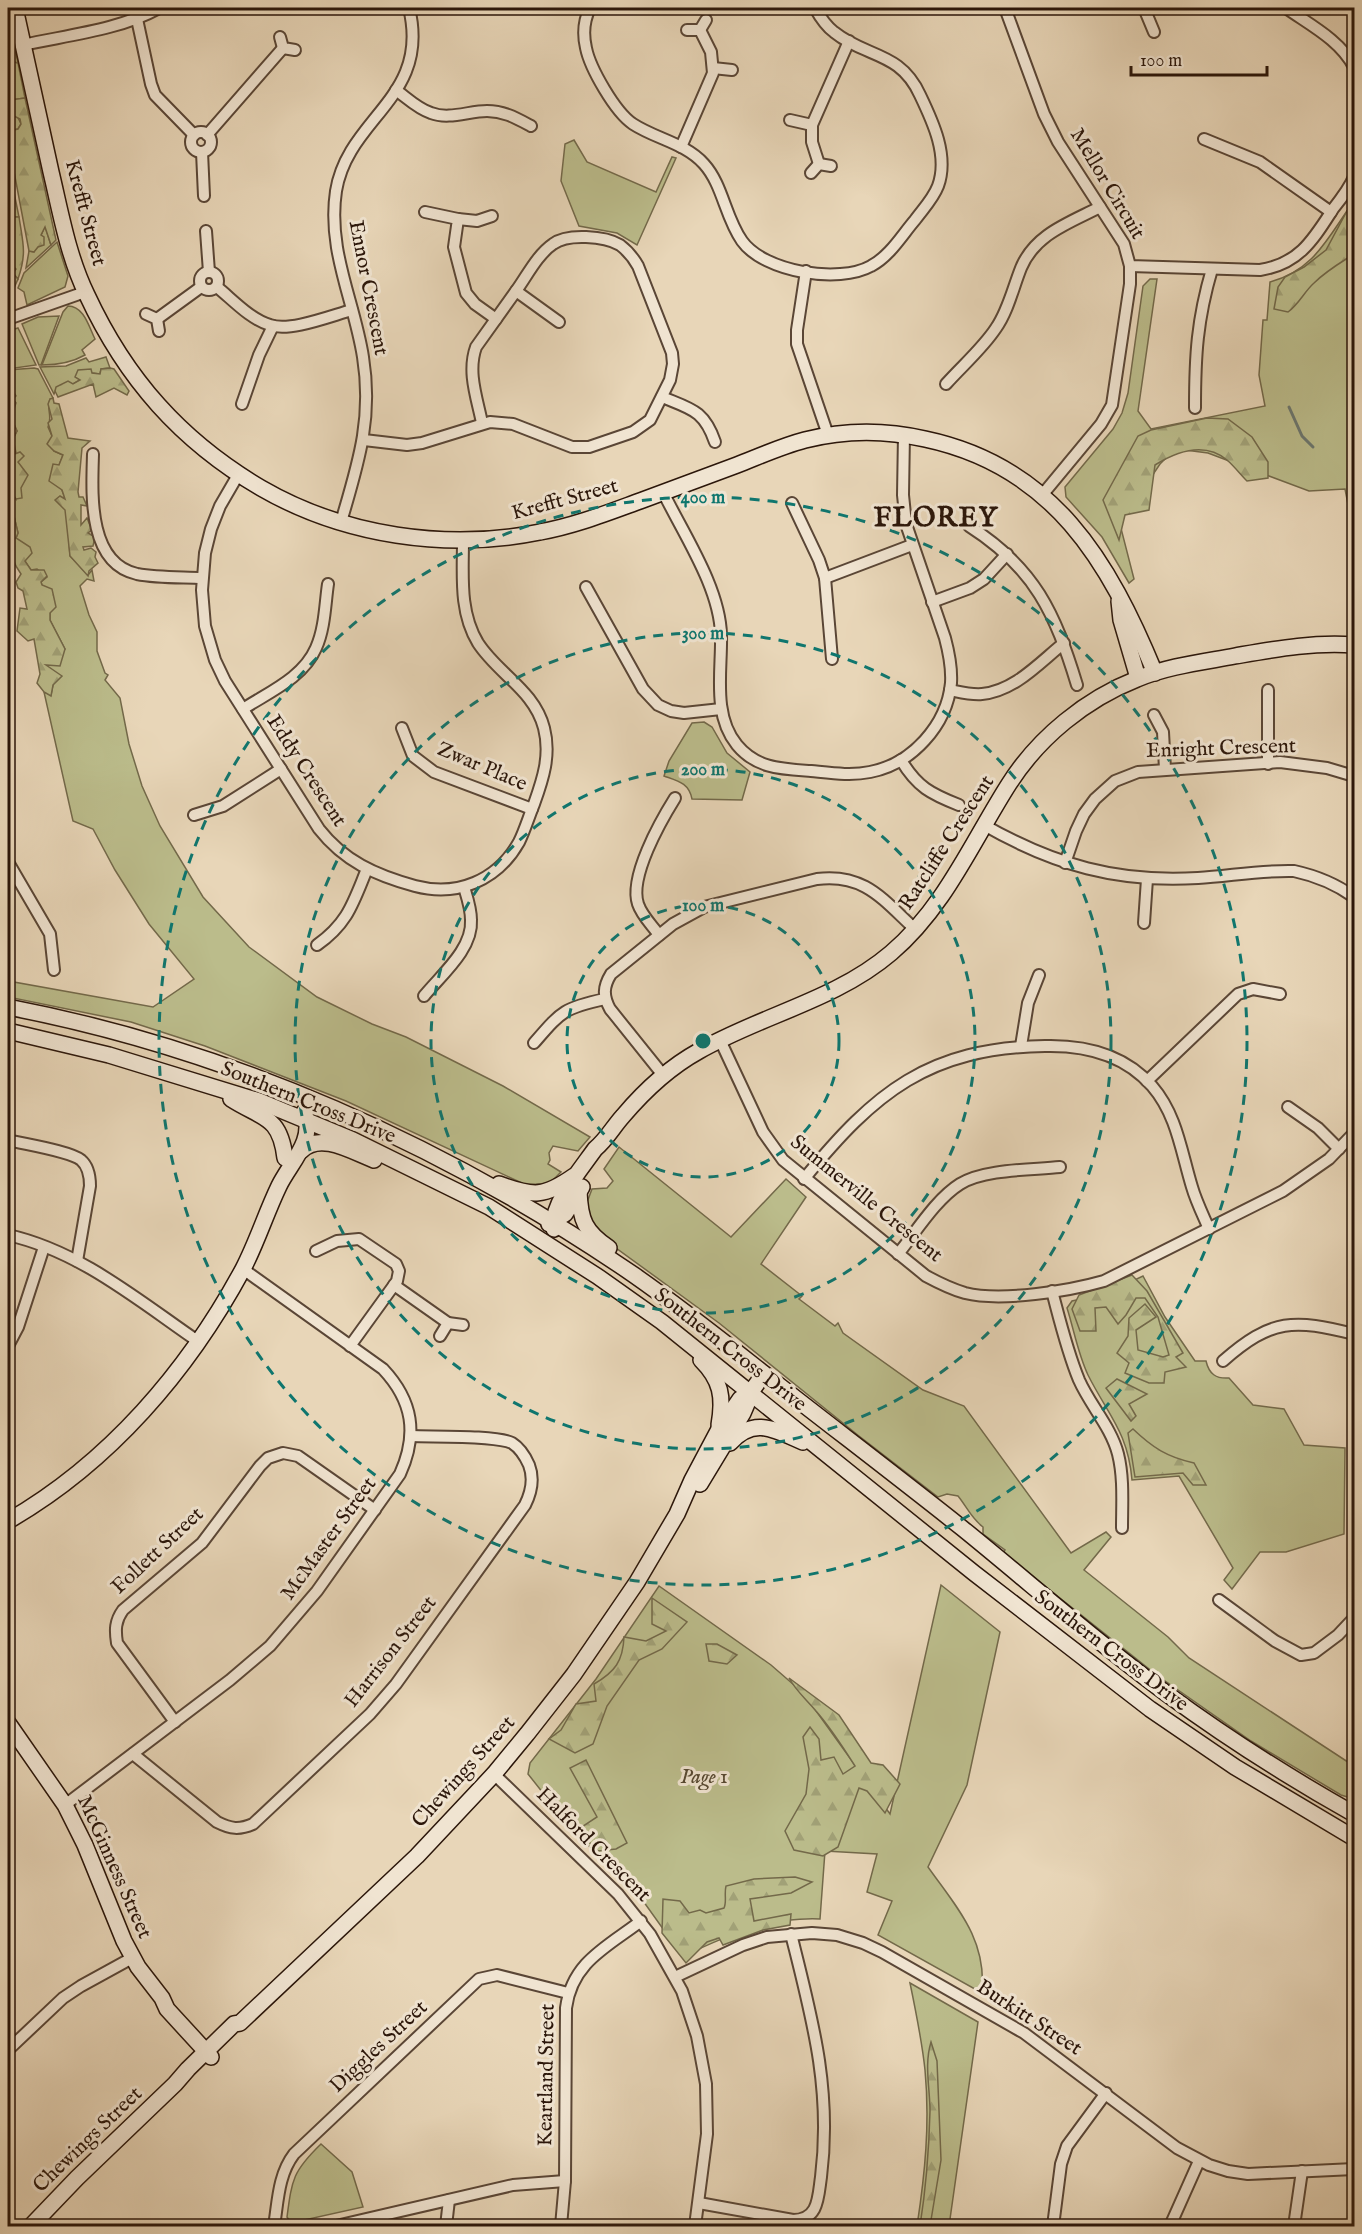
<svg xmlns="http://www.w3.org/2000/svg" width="1362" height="2234" viewBox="0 0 1362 2234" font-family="'IM FELL English',serif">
<defs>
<pattern id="forest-firs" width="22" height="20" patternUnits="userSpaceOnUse" patternTransform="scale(1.5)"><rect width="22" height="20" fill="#bbbc8b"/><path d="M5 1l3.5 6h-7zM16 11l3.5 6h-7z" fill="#a1a177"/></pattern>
</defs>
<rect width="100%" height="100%" fill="#e8d6b8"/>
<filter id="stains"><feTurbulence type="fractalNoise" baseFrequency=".00333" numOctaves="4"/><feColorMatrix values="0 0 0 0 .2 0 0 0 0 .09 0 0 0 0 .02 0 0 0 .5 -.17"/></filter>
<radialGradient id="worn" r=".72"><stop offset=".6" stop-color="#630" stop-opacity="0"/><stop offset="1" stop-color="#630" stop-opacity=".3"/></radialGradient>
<g fill="#bbbc8b" stroke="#73694a" stroke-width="1.5">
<path d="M8,60L18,63L25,98L10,100L21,124L18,129L9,131Z"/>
<path d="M574,140L587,162L656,192L672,157L676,158L637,245L617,233L579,226L561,181L565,144Z"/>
<path d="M9,168L19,217H10L8,223Z"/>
<path d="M1347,211L1354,214V535L1345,489L1309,491L1208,453L1185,450L1167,457L1160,464L1150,479L1115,505L1134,579L1129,583L1102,537L1066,497L1065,487L1113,429L1122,413L1128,393L1143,286L1150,279H1157L1138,411L1151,429L1265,406L1259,375L1263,320H1267L1270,282C1311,271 1325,243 1347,211Z"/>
<path d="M45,226L51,245L26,268L29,251L34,252Z"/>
<path d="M8,240L16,269L14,273L18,279L14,288L8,290Z"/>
<path d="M57,242L68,276L65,287L27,305L24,292L18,288L24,273Z"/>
<path d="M68,306C84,306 89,327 95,339L82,350L85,355C71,363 58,365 42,365L63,312Z"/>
<path d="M59,316L41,365H39L22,324L38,317Z"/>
<path d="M18,328L36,365L8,369V331Z"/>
<path d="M106,357L110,368L101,369L100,374L92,373L73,384L57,387L54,394L40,367L66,366L86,358L89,362Z"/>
<path d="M34,368L38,369L53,398L50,399C46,410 53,416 48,427L52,436L54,451L63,455L59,465L62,490L66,501L70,556L88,575L92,570L94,581L87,579L80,586L89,615L97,632V651L105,673L108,675L105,680L120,698L129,744L142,786L160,826L203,897L249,947L317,997L372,1024L406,1037L503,1086L590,1137L578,1151L553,1146L549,1153L550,1160L548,1164L561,1172L550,1183L526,1185L346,1101L205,1046L131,1022L8,997V981L153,1007L194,979L149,924L115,870L93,829L73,821L44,692L51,695L53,685L45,664L65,649L50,620V613L41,582L47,577L37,569L31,570L24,560L16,538L18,533L8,491V487L16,499L18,462L13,439L17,431L9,415L12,399V383L8,380V370Z"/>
<path d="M704,722L712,727L727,753L750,772L742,800L692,799C689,783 678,781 664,776L669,761L692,723Z"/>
<path d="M619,1147L731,1237L786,1179L806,1197L761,1264L802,1296L799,1299L835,1326L838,1323L843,1333L923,1390L964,1406L1071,1553L1106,1532L1111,1537L1084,1570L1168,1637L1189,1658L1354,1766V1799L1341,1795L1251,1741L1158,1676L1003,1553L1005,1550L983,1534V1527C971,1518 967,1507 958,1496L947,1494L938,1497L859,1436L719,1323L594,1232L586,1205L592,1189L607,1188L613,1181L604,1169Z"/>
<path d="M1143,1276L1165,1317L1195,1361H1206C1209,1374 1216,1379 1229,1378L1253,1405L1284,1409L1304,1445L1345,1448L1344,1534L1286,1552H1260L1232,1589L1224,1580L1233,1568L1179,1476L1132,1480C1128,1432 1108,1415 1088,1375C1078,1354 1074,1330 1067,1308L1072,1301L1105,1294Z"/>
<path d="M941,1585L1000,1632L967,1785L928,1867C957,1908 987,1939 982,1993L878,1935L892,1901L867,1892L877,1854L825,1851L820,1919C770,1917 730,1934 686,1955L681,1954L641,1898L570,1827L528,1774L530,1763L596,1679L659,1586L771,1665L794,1685L814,1708L890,1814Z"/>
<path d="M910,1983L978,2022L949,2226H917C925,2174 930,2123 925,2070C922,2041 916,2012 910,1983Z"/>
<path d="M321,2144L352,2172L363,2207L291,2223L287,2217C292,2179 293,2171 321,2144Z"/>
</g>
<g fill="url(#forest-firs)" stroke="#73694a" stroke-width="1.5">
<path d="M8,16L18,63L8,60Z"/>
<path d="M25,98L56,240L51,245L45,227L41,235L44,237V245L38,247L34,252L29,251L12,161L9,131L18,129L21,124L20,119L12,115L10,100Z"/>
<path d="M1347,211L1354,214V254C1340,263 1326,271 1314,283C1304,292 1299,304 1288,312L1274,309L1278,287L1285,277L1304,267L1326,250Z"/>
<path d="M10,217H19C23,243 27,253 18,279L13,273L16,269L11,264L8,254L11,249C6,237 8,229 10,217Z"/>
<path d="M110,368L114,369L129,391L127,395L114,388L96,397L93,384L58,397L55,391L56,387L68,381L73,384L80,380L75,377L78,370L91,369L92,373L100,374L101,369Z"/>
<path d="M8,380L12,383L11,388L16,396L13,399L16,403L13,412H9L17,431L13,439L15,454L20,452L24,456L18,462L28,475L21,488L22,498L16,499L8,487Z"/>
<path d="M53,398L54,403L59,404L68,438L90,441L82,448L78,492L79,497H83L87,506L81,505V525L87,518L92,530L88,533L95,537L93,546L83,547L84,550L91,548L96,552L95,557L98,563L89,571L88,576L70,556L65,510L55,500L60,496L65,499L62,490L49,481L53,464L59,465L63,455L54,451L47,444L52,436L48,423L52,419L48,404L50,399Z"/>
<path d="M1207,418L1228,419L1252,437L1268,462V478L1247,481C1240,474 1234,466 1227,460C1204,441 1176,452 1155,465L1149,510L1125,515L1119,540L1103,500L1138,436L1151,430Z"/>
<path d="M8,491L18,533L16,538L30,547L32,553L25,561L31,570H44L47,576L41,582L42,585L52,589L56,607L50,613V620L65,649L60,666L46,665L62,676L53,685L51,696L44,692L37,683L40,674L34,639L28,641L17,631L20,608L27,609L23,591L18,588L16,582L21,574C3,550 7,519 8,491Z"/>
<path d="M1132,1275L1147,1291L1183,1353L1176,1357L1186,1367L1165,1372L1164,1383H1149L1125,1373L1129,1363L1117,1353L1128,1336L1129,1318L1145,1304L1156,1317L1136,1330L1138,1350L1163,1357L1169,1355L1158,1317L1145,1298H1136L1126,1315L1118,1324L1106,1307L1095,1308L1096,1331H1080L1072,1309L1079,1295Z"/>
<path d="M1117,1379L1147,1394L1129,1404L1136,1416L1131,1421L1106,1388Z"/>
<path d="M1133,1429C1153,1448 1167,1457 1194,1463L1206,1485H1193L1183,1473L1135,1477L1128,1433Z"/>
<path d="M652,1598L687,1622L662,1649L639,1660L607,1706L593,1744L575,1753L549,1739L561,1730L576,1704L596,1701L594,1684C615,1672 623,1661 624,1637L646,1641L666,1631L652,1624Z"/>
<path d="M706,1644H717L737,1655L727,1664L709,1661Z"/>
<path d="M789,1678L839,1715L871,1763L883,1765L900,1784L885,1813L867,1791L859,1788L838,1847L823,1856L794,1850L785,1831L806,1794L809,1769L803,1737L810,1727L819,1739L821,1760L834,1757L843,1774L855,1766C843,1747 831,1728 816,1711C806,1699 796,1691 789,1678Z"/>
<path d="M586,1760L627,1843L616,1849L598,1851L577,1830L597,1817L570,1768Z"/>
<path d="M795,1877L812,1882L791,1893L750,1899L754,1921L791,1914L790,1925L763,1930L723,1945L719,1938L707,1942L686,1963L662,1933L663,1899L680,1901L689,1913L700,1910L706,1913L724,1908C727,1902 724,1894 726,1886L754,1879Z"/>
<path d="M931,2042L937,2061L941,2160L930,2226H920C926,2188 929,2150 930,2111C930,2088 924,2065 931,2042Z"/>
</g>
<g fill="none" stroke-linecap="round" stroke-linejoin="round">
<path stroke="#6c776f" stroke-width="3" d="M1289,407L1302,436L1313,447"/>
<g stroke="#5a4636" stroke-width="14">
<g id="street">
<path d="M590,8C584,20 583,35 586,48C590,68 615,112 633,124C656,139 685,143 704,164C723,185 725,217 742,241C764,272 839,284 871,266C890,256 902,235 915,220C923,209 933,199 938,186C949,156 933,122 920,95C900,51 866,58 834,32C826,26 820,17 815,8"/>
<path d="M1005,8L1044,114L1058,142L1124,244L1130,266L1260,270C1299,264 1313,240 1333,209C1341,199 1349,189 1354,177"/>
<path d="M1144,8L1154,32"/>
<path d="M1286,8C1310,25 1340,40 1354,67"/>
<path d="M137,19L151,84L155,95L194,135"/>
<path d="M687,30H700L706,20"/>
<path d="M280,37L283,48L295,50"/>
<path d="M23,45C68,35 119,30 159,8"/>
<path d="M713,68L732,70"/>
<path d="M396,90C407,98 418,109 431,113C449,120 469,111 487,111C504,111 516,118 531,126"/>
<path d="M790,120L812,125"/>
<circle cx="201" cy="142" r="10"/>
<path d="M207,135L283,48"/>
<path d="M1204,139L1260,162L1331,212"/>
<path d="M681,147L713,73L711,52L700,30"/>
<path d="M202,152L204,196"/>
<path d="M819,164L812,142V125L849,41"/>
<path d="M811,173L819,164L831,166"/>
<path d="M425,212L458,219L454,247L466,293L475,304L496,319"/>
<path d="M458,219L477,221L492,216"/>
<path d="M206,231L209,272"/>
<path d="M806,271L797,330V344L828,435"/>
<circle cx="209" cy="281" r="9"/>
<path d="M217,287C233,300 250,319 270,325C290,332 330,316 352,310"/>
<path d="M146,314L157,319L159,331"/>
<path d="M8,319L85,292"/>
<path d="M157,319L201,287"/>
<path d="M946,384C962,366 983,348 996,328C1008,311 1013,288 1021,268C1035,234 1069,223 1100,207"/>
<path d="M662,397C691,409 704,410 715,442"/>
<path d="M242,404L259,355L273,326"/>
<path d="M1195,408C1195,356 1197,320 1212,269"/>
<path d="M482,423C477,398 467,372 476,347L516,291L559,322"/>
<path d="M364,440L407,445L422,443L490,422L513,424L572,447H589L633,432L650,420L670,380L673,364L672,353L638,266C633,257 628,251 620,245C605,236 567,233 553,244C537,255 527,276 516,291"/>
<path d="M93,454C92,492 87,563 137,574C158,578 181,577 202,578"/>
<path d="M238,475L220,506L211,529L205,553L202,590L205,626L215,660L225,681L319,829C344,861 375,875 415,886C457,897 497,881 519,842C525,830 529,816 534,804C543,779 551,755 544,728C534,690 498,674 478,643C459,612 463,575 463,540"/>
<path d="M663,492C684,535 720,588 721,635C722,670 712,715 737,745C757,769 782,769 811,771C831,773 851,776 870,772C912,764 947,725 951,683C952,667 949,653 945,638L906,524L903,495L904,434"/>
<path d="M1043,494L1101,424L1112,405L1130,284V266"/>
<path d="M792,503L819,560L825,578L832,659"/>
<path d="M341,522C358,464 373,419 363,357C354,300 327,250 336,191C348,117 431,98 409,8"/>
<path d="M969,526C1035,568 1055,613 1077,685"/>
<path d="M825,578L912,545"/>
<path d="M586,587L643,689L658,705L671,711L684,713L721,709"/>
<path d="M932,602L970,588L984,579L1007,554"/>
<path d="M950,690C960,692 971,695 982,694C1015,691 1040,662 1064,643"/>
<path d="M243,709C269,692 303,678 316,648C325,628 325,604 328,584"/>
<path d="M1154,715L1163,732L1165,769"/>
<path d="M402,728L413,756L434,772L532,809"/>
<path d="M901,760C917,787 931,794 959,805"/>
<path d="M1268,764V690"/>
<path d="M194,815L223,806L281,769"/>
<path d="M984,825C1054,865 1118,883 1198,878C1230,876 1262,870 1294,871C1317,876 1336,884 1354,897"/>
<path d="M8,862L50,934L54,970"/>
<path d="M1065,863L1076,831L1084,814L1095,799L1115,781L1138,772L1280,762L1327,768L1354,776"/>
<path d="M1144,923L1147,879"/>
<path d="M659,935C652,925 642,916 638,904C629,877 660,822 675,798"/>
<path d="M317,945C348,923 353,903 367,869"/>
<path d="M424,996C441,975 473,949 471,920C471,908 467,897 464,887"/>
<path d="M720,1040L763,1132L783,1160L926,1276C939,1283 951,1289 965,1293C1001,1302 1069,1291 1104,1281L1283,1191L1329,1159L1354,1133"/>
<path d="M534,1043C561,1012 563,1008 605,999"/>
<path d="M1021,1046L1028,1003L1039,975"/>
<path d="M663,1075L610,1009C603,996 603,987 611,974L673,924L704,907L817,879C865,873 883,900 916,930"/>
<path d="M1147,1081L1238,994L1253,989L1280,994"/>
<path d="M1288,1107L1318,1128L1339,1149"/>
<path d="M8,1140C23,1144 70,1151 81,1160C88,1166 90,1177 90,1186L77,1261"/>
<path d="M804,1179C875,1092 928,1048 1045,1046C1085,1045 1124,1054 1152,1086C1177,1115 1181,1151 1192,1187C1196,1201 1203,1215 1209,1229"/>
<path d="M8,1235C80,1251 139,1301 199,1342"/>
<path d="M316,1251L337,1241L359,1239L396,1264L399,1271L397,1281L350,1346"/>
<path d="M898,1254C916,1232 936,1199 960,1184C984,1169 1031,1170 1060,1167"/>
<path d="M394,1285L448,1323"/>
<path d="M1052,1291C1060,1321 1067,1351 1079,1380C1090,1405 1111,1427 1118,1454C1124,1478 1122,1504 1122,1528"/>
<path d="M440,1336L448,1323L463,1325"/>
<path d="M8,1346L18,1327L44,1247"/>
<path d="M1223,1361C1272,1318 1294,1319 1354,1334"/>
<path d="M1354,1486V1528"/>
<path d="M1219,1600L1275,1641L1301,1655L1314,1653L1338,1635L1354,1618"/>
<path d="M175,1722L117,1643C115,1630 115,1621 123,1610L202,1543L260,1466L268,1458L283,1453L298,1456L375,1510"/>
<path d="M133,1754L217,1822C231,1829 239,1830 253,1824L370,1714L396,1684L525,1505C531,1493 534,1478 529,1465C525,1456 520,1448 512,1443C496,1435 433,1437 411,1436"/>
<path d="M494,1774L618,1894L650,1934L682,1991L697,2036L706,2084L707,2134L695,2226"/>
<path d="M65,1805L230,1680L270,1646L317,1591L400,1474C418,1434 413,1401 383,1369L243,1269"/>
<path d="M675,1977L743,1945L767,1937L812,1933L837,1935L863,1943L882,1952L1024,2033L1177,2148L1209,2165L1228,2171L1248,2174L1354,2169"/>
<path d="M8,2050L63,1998L81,1986L132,1958"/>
<path d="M699,2203L793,2220C819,2220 818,2197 821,2177C832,2089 812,2018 791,1934"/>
<path d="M274,2226C278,2202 278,2175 294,2154L479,1979L497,1975L568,1993"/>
<path d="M336,2226L513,2185L565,2181"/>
<path d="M446,2226L449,2200"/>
<path d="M561,2226L565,2181L566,2008C572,1962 607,1947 641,1921"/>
<path d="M1053,2226L1061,2164L1067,2146L1106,2093"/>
<path d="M1170,2226L1199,2161"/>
<path d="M1294,2226L1302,2171"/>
</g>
</g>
<g stroke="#2b160a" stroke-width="18">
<g id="secondary">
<path d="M15,8C27,62 39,117 51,172C61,214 68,256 87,295C126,379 181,441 261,488C344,536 447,551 540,532C574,526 607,513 640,501C672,489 705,477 737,465C760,456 782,446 805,440C844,430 886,430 925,439C1053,466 1109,561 1155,673"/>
<path d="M1119,601L1121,620L1138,678"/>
<path d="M8,1007C232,1050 446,1146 634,1275C680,1307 724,1342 767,1376C832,1427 898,1477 962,1528C1030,1583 1096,1642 1167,1694C1227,1738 1290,1778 1354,1814"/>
<path d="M8,1031L109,1055L259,1101L353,1140L489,1207L597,1276L662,1322L974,1573L1150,1709L1235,1767L1354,1838"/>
<path d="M231,1099C262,1119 280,1115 285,1158"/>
<path d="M301,1151C320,1131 353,1152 374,1160"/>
<path d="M499,1184C534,1197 544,1197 574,1176"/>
<path d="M579,1191C580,1220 585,1232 609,1248"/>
<path d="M549,1224L565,1214L582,1187"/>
<path d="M554,1229C550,1205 581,1169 595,1149C607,1139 613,1127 623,1116C645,1090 670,1067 699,1051C762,1015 836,1000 891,953C945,907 972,842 1009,784C1039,737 1086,699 1137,679C1168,666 1203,662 1235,656C1276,649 1313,642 1354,645"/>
<path d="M701,1360C721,1380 724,1397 719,1425"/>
<path d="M730,1443C754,1416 775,1430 803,1442"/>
<path d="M700,1484L743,1413L749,1399"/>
<path d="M8,1521C109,1463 188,1371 243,1269C257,1242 266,1213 279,1186C290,1163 316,1140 304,1112"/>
<path d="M8,1723L65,1805L85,1845L124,1941L138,1967L162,1998L167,2009L211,2057"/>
<path d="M31,2226L77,2178L175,2084L188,2069L234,2024L240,2023L417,1856L494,1774L527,1734L574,1674L637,1582L677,1514L692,1480L718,1431L740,1399L750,1393L764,1374"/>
</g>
</g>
<use href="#street" stroke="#f0e4d1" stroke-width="10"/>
<use href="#secondary" stroke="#f0e4d1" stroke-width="15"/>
</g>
<g fill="none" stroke="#0f766e" stroke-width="3" stroke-dasharray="10 8">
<circle cx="703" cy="1041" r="136"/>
<circle cx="703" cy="1041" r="272"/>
<circle cx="703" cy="1041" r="408"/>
<circle cx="703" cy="1041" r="544"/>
</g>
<g text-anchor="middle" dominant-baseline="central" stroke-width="6" stroke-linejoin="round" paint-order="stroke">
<g font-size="21" fill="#2b160a" stroke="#f0e4d1">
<text transform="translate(1107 184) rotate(59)">Mellor Circuit</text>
<text transform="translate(85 213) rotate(75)">Krefft Street</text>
<text transform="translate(368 288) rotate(79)">Ennor Crescent</text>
<text transform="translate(565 500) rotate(-15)">Krefft Street</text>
<text transform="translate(1221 749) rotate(-2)">Enright Crescent</text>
<text transform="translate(482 767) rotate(23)">Zwar Place</text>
<text transform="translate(306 771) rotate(57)">Eddy Crescent</text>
<text transform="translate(947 843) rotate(-57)">Ratcliffe Crescent</text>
<text transform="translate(308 1103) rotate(22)">Southern Cross Drive</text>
<text transform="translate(866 1199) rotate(39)">Summerville Crescent</text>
<text transform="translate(730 1350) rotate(38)">Southern Cross Drive</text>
<text transform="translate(329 1539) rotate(-54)">McMaster Street</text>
<text transform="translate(158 1551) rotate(-43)">Follett Street</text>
<text transform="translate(1111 1651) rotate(37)">Southern Cross Drive</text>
<text transform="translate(391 1652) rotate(-52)">Harrison Street</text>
<text transform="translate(464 1772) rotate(-48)">Chewings Street</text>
<text transform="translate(593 1845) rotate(45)">Halford Crescent</text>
<text transform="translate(114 1867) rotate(66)">McGinness Street</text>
<text transform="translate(1029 2018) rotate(33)">Burkitt Street</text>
<text transform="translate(379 2047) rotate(-43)">Diggles Street</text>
<text transform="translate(547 2075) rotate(-89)">Keartland Street</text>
<text transform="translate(88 2140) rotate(-44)">Chewings Street</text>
</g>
<g font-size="21" font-style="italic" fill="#564831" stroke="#f0e4d1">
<text x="704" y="1777">Page 1</text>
</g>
<g font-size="27" font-weight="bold" letter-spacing="1.5" fill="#2b160a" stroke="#f0e4d1">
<text x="936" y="519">FLOREY</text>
</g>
</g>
<circle cx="703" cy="1041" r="9" fill="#0f766e" stroke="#f0e4d1" stroke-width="3"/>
<g font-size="18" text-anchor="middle" font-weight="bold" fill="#0f766e" stroke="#f0e4d1" stroke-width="6" stroke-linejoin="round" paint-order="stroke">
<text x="703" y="503">400 m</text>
<text x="703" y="639">300 m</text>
<text x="703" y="775">200 m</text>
<text x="703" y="911">100 m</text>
</g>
<rect width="1362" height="2234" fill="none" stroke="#e8d6b8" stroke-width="30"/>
<rect x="9" y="9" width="1344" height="2216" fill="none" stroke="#2b160a" stroke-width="3"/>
<rect x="15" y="15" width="1332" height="2204" fill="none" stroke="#2b160a" stroke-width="1.5"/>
<path d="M1131 66v9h136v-9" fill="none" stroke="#2b160a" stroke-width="3"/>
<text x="1140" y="66" font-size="18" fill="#2b160a" stroke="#f0e4d1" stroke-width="4.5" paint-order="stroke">100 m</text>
<rect width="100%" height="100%" filter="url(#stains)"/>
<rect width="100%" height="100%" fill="url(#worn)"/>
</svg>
